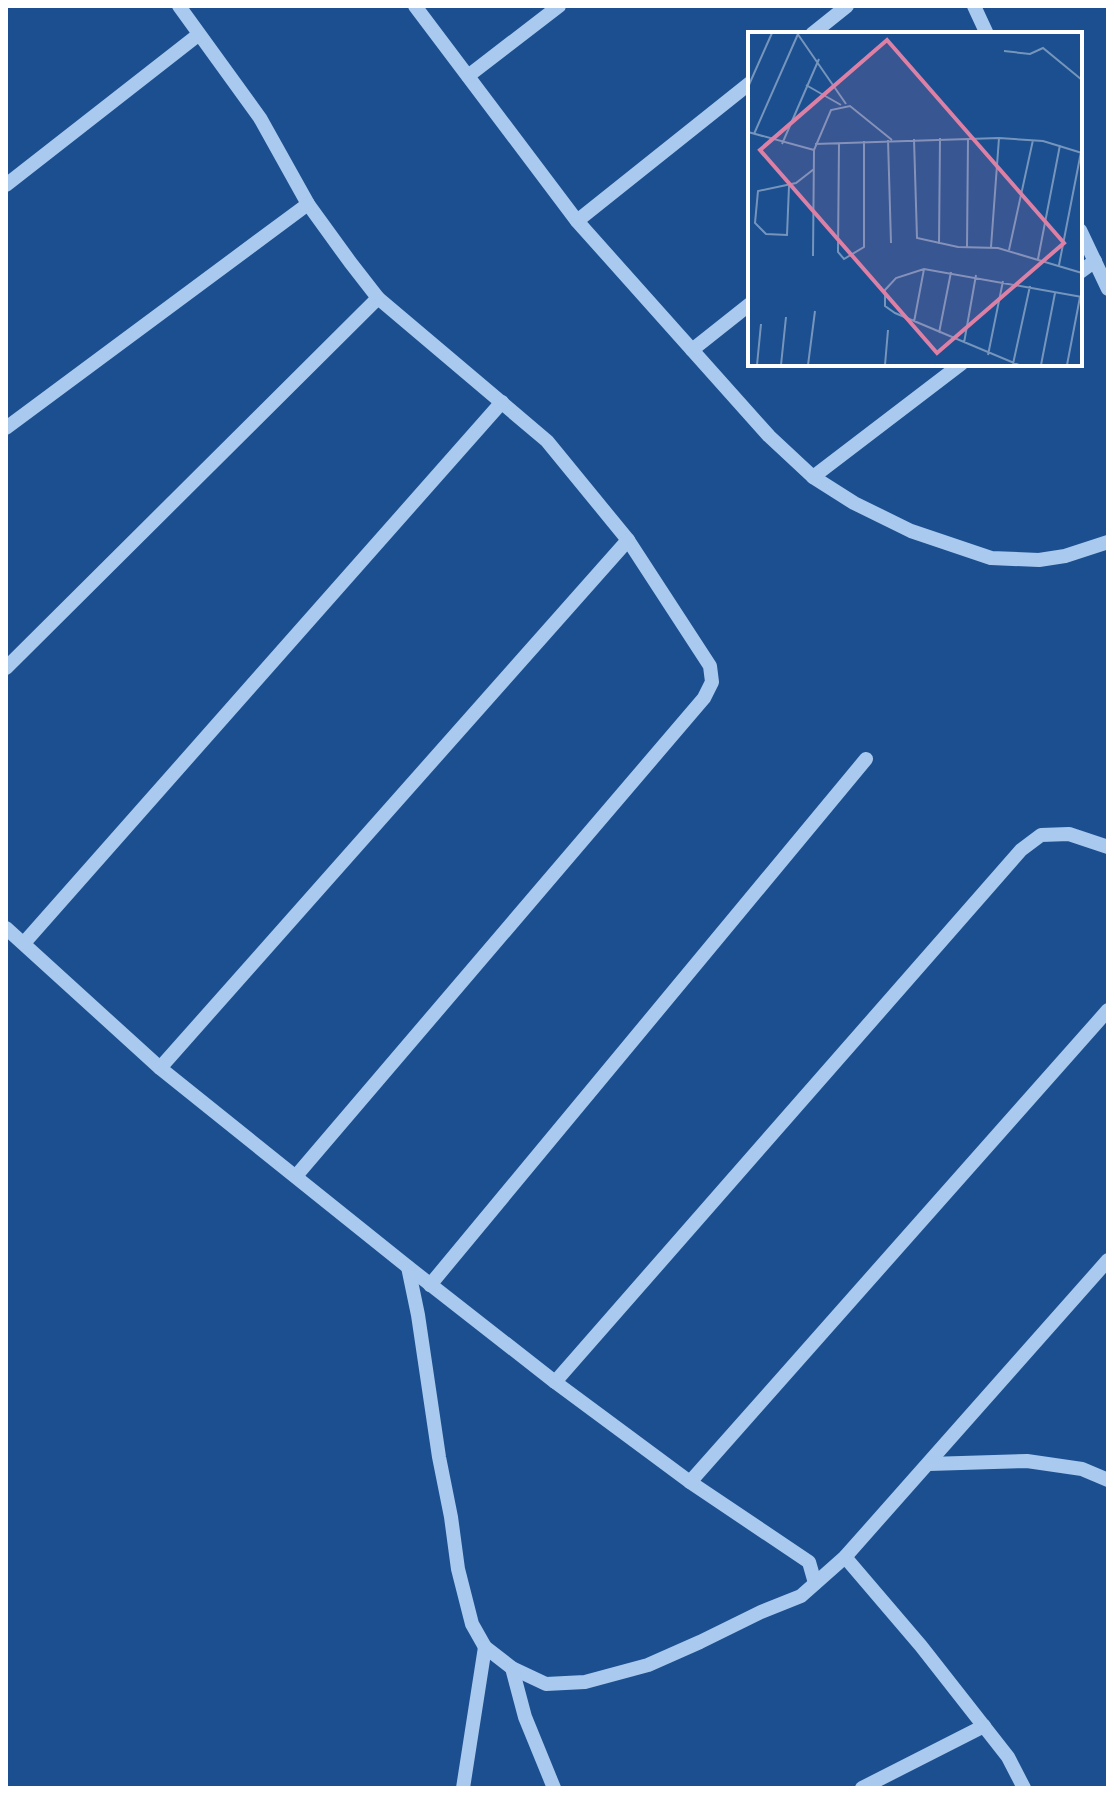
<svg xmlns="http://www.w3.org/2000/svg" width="1114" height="1794" viewBox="0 0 1114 1794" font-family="Jost,sans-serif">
<rect width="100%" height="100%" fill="#1b4f8f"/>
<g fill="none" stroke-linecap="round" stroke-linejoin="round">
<g stroke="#a9c9ee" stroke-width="14">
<path d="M179,6L260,118L308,204L350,262L378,298L547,441L628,540L710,666L712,682L704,698L296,1176"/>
<path d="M415,6L577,221L769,436L813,477L854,503L911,531L991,558L1039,560L1065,556L1108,542"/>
<path d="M974,6L987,34"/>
<path d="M812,34L847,6"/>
<path d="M468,76L559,6"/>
<path d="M6,185L198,35"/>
<path d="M577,221L750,83"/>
<path d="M1080,230L1108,289"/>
<path d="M1080,272L1095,261"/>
<path d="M692,350L750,304"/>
<path d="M6,428L308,204"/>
<path d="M813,477L961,364"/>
<path d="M6,668L378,298"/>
<path d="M6,928L160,1068L408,1267L555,1382L690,1482L809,1562L815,1583"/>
<path d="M24,943L502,402"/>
<path d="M160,1068L628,540"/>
<path d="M408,1267L418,1315L439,1457L451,1517L458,1569L472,1624L485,1647L512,1668L546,1684L585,1682L648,1665L700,1642L761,1612L801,1596L845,1557L1108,1260"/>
<path d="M430,1285L866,759"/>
<path d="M555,1382L1021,850L1041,835L1069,834L1108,847"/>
<path d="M929,1464L1027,1461L1082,1469L1108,1480"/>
<path d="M690,1482L1108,1010"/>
<path d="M845,1557L921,1646L1008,1757L1024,1788"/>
<path d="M512,1668L525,1717L554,1788"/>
<path d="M463,1788L485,1647"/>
<path d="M862,1788L984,1726"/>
</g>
</g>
<g transform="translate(748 32)">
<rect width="334" height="334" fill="#1b4f8f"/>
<path fill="none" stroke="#7695bc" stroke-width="2" d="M49,1L98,72M256,19L282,22L295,16L334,48M58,53L93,73M0,55L24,1M0,100L66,118M6,102L50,2M166,107L169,206L210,215L250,216L334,241M140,108L143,211M91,111L90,220L96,227L116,215V109M34,112L71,27M67,112L251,106L295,109L334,121M41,154L39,203L18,202L7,191L10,159L48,151L66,137M191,212L192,106M219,215L220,107M243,215L251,106M261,218L285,108M65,224L66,118L83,78L102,74L144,108M290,227L312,113M311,233L333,120M166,290L176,237M191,301L203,240M216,311L228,243M240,323L255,249M265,332L282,254M9,333L13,292M33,333L38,285M60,333L67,279M137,333L140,298M271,333L147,281L137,274V258L148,246L176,237L334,265M293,333L307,261M319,333L332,265"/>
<path fill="#dd80a5" fill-opacity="0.15" stroke="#dd80a5" stroke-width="4" d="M139,8L316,211L189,321L12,118Z"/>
<rect width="334" height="334" fill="none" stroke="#fff" stroke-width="4"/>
</g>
<rect width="1114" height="1794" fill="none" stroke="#ffffff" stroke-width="16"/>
</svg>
